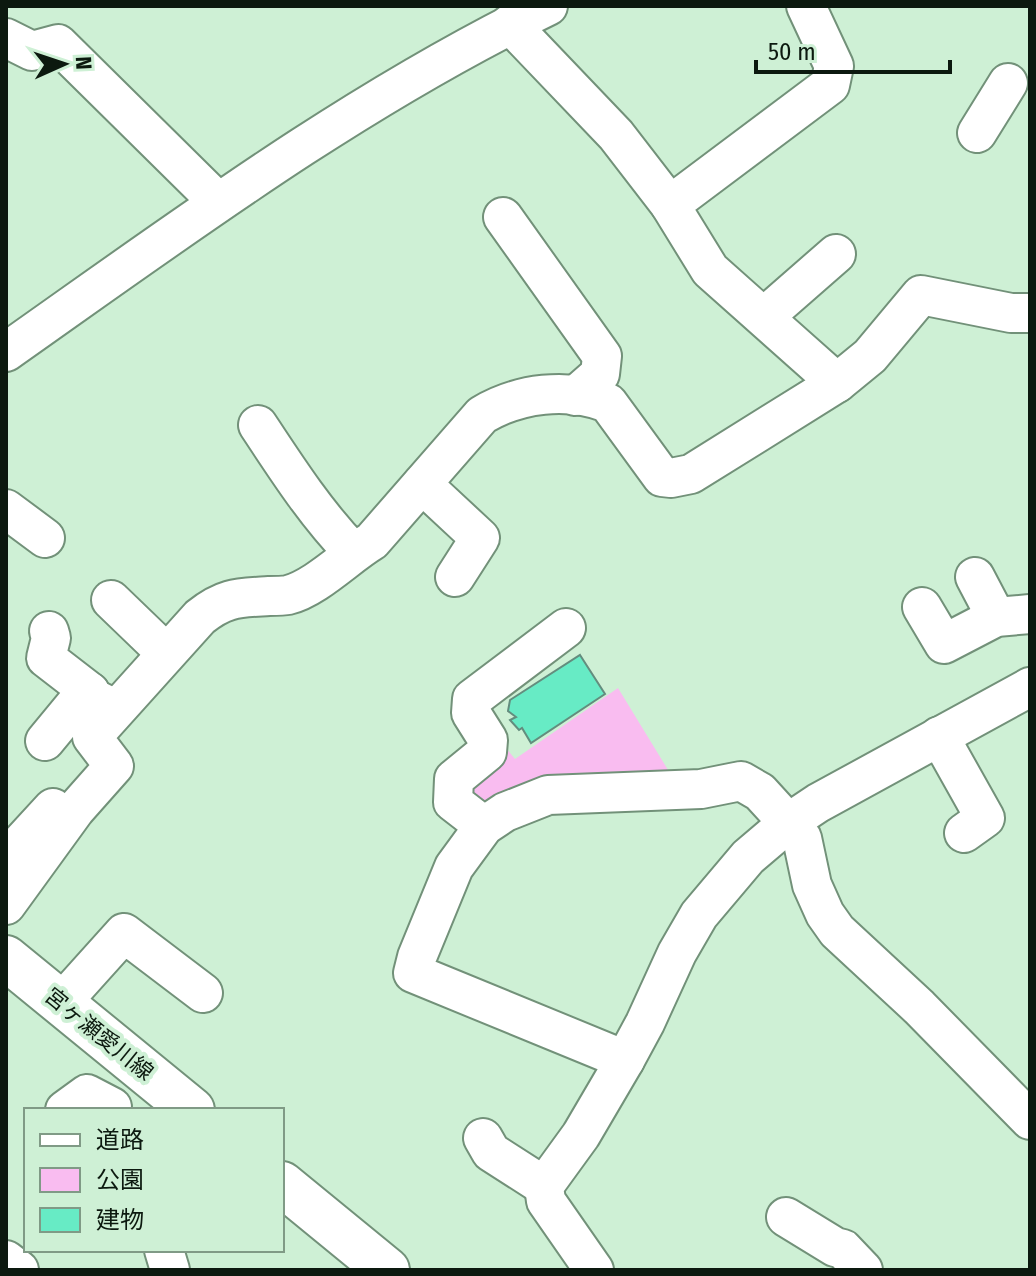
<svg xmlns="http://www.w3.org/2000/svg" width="1036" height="1276" viewBox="0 0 1036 1276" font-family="'Fira Sans Condensed','Noto Sans JP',sans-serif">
<rect width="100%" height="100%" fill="#cef0d5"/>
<path fill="#f9bcf0" d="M618,688L676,783L491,812L468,789L506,748L515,759Z"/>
<path fill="#67ebc5" stroke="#638d7e" stroke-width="2" d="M580,655L605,694L531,743L522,728L519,730L510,720L516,717L508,711L510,700Z"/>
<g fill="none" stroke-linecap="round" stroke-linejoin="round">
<g stroke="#729179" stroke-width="42">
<g id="minor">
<path d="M510,24L616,135L670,205"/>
<path d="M6,38L32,51L58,44L218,202"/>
<path d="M977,133L1008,83"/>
<path d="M503,217L602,356L600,374L575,396"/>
<path d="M764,317L836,254"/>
<path d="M6,352C182,228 354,100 548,6"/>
<path d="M837,383L870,356L921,295L1011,313H1030"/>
<path d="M258,425C287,469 316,514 353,552"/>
<path d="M422,484L480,538L455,577"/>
<path d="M6,509L45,538"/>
<path d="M975,577L996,617"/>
<path d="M111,600L166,653"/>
<path d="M922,607L944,644L996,617L1030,614"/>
<path d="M49,631L51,638L46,658L90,692L93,698L115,709"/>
<path d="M939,736L985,818L964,833"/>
<path d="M45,741L83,695L90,692"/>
<path d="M484,826L453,802L454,779L487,752L488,740L471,713L472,699L566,628"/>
<path d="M6,859L53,808"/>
<path d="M6,905L75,810L114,766L92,737L200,617C225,597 238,598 269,596C275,596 283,596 288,595C316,588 347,556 372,541L482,415C519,393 567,387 608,403L662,477L671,478L691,474L837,383L710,270L670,205L830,85L834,66L806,6"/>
<path d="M61,1003L124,933L203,993"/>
<path d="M625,1060L413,973L417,957L454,867L484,826L505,812L548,795L701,789L741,781L760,792L802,838L812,885L825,914L837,931L919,1007L1030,1120"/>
<path d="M65,1110L87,1094L112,1107"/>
<path d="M483,1138L491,1152L544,1186"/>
<path d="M786,1217L835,1247L843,1249L863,1270"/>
<path d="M164,1250L170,1270"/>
<path d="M6,1260L19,1270"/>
<path d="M594,1270L546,1201L544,1186L581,1135L625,1060L645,1023L677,953L699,915L748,857L788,823L818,803L1030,687"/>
</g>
</g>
<g stroke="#729179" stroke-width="48">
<g id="major">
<path d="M6,958L192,1110"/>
<path d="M282,1184L387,1270"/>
</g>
</g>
<use href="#minor" stroke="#fff" stroke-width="38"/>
<use href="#major" stroke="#fff" stroke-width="44"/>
</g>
<g text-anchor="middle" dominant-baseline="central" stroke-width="8" stroke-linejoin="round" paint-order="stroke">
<g font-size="22" fill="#0c190f" stroke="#cef0d5">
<text transform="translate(99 1034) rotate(39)">宮ヶ瀬愛川線</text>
</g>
</g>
<rect width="1036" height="1276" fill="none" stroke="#0c190f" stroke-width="16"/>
<rect x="24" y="1108" width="260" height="144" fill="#cef0d5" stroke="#809a86" stroke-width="2"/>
<rect x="40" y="1134" width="40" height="12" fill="#ffffff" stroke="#809a86" stroke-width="2"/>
<text x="96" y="1148" font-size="24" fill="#0c190f">道路</text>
<rect x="40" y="1168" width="40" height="24" fill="#f9bcf0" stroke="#809a86" stroke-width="2"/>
<text x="96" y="1188" font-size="24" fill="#0c190f">公園</text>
<rect x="40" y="1208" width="40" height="24" fill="#67ebc5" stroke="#809a86" stroke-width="2"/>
<text x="96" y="1228" font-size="24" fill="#0c190f">建物</text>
<g transform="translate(64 64) rotate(87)" stroke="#cef0d5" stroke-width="6" paint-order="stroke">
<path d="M0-6L14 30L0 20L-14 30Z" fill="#0c190f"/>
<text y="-12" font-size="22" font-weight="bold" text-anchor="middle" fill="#0c190f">N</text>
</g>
<path d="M756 60v12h194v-12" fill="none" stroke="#0c190f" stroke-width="4"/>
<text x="768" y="60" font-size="24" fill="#0c190f" stroke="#cef0d5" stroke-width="6" paint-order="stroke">50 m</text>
</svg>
